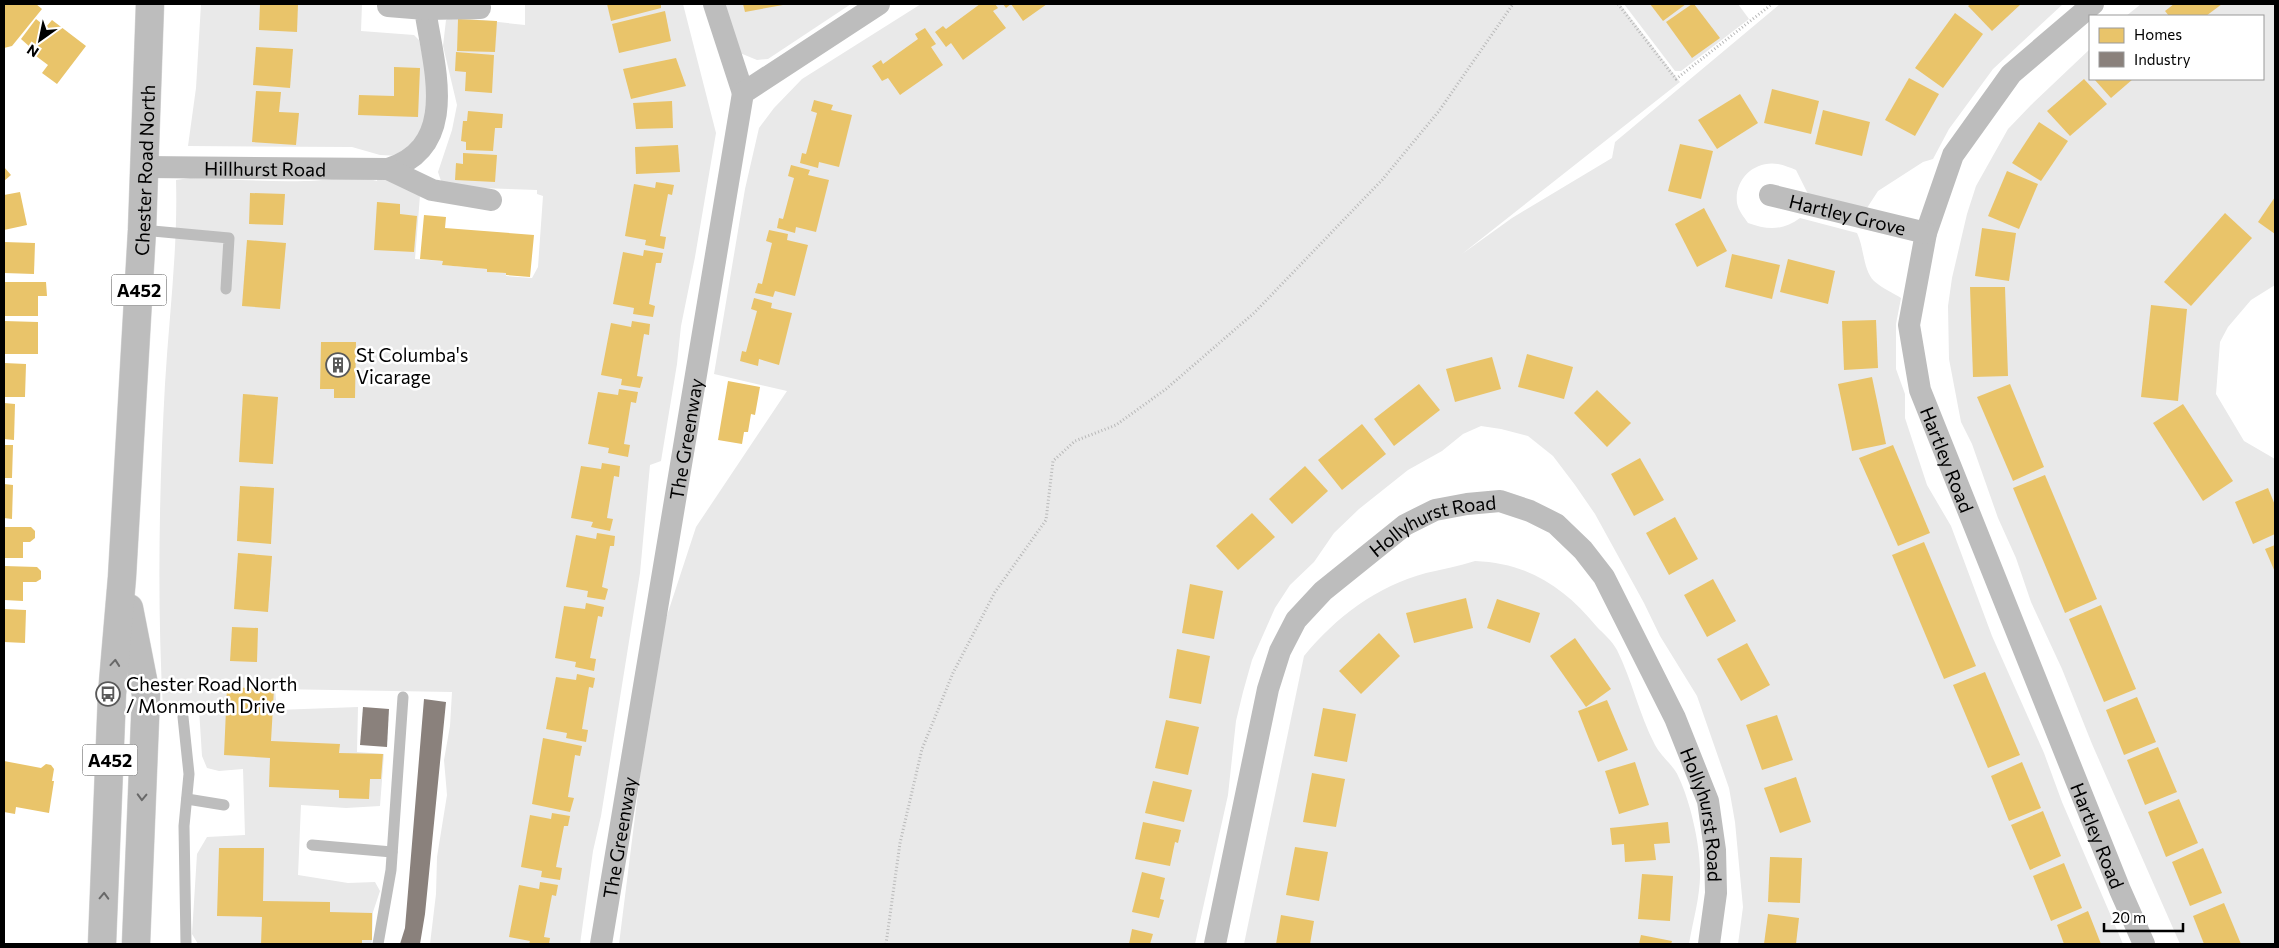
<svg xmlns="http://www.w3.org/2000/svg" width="2279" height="948" viewBox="0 0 2279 948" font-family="Commissioner,sans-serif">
<rect width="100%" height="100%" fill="#fff"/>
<g fill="#e9e9e9">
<path d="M201,4H362L361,31L414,35L419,40L429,84L430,100L420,137L401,156L380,155L352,147L188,146L196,88Z"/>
<path d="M525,4H683L716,133L695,257L681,326L677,364L661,461L650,465L640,573L601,816L593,851L580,944H430L436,894L437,857L447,795L444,760L450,726L452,692L275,689L277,710L358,707L357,752L384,754L380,806L346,808L301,805L298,875L348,883L375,882L380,891L373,912L372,940L371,944H198L192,934L197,854L207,837L245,835L243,769L219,771L207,768L202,756L199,709H163C157,602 159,492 165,384C169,316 178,249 176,180L190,178C228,179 267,182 305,181C329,181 354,173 377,181L378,176L420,195L415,259L443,261V265L487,269V272L506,273V276L532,278L538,267L543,196L537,194V190L447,187L441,181L438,172L452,130L457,105L443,46L446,20L452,17L525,25Z"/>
<path d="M721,4H851L768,59L757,60L740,53Z"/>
<path d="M921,4H1620L1680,82L1462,254L1512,218L1612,158L1615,142L1780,4H2063L1993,69L1949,129L1933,159L1923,162L1878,191L1867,208L1808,194L1796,170C1791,168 1784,165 1778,164C1755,160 1734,179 1737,203C1738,210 1744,217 1748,223C1767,230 1783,231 1800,218L1857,233C1864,247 1863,270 1874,281C1882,288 1893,293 1901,298L1896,324V369L1905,394V418L1927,485L1951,526L1992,636L2044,753L2062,802L2123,944H1738L1743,907L1735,822L1729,788L1697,696L1660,636L1644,603L1595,514L1575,485L1553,456L1528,436L1501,429L1481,426L1463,434L1442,451L1408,470L1359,509L1334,533L1314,562L1290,585L1275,608L1252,660L1243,692L1236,721L1228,795L1195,944H619L656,649L696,527L787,391L714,374L745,189L759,128L774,108L802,79Z"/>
<path d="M1624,4H1738L1749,19L1681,71H1675Z"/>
<path d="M2141,4H2275V285L2251,300L2228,327L2220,342L2216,394L2244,441L2275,459V944H2180L2092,744L2062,669L2031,602L2016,558L1998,518L1972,444L1961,422L1949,359L1948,306L1952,278L1967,214L1976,186L2008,129L2031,105L2090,49V79H2263V16H2126Z"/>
<path d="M1475,561C1528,563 1564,587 1597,627C1604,634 1612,641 1617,650C1632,680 1639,714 1655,745C1661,757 1674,765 1679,778C1690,801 1700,844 1700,870C1701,894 1693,920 1689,944H1244L1304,656C1336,617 1377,586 1426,573C1443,569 1459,566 1475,561Z"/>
</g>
<g fill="#e9c46a">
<path d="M4,4H36L42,9L12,46L4,48Z"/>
<path d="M260,4H298L297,32L259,30Z"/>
<path d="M607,4H661V8L611,21Z"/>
<path d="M743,4H783V5L745,12Z"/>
<path d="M980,4H995L998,8L993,11L1006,28L963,60L951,43L946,47L935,32L943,26L946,29Z"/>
<path d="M1003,4H1047L1023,21L1011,4L1006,8Z"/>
<path d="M1650,4H1686L1663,21Z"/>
<path d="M1692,4H1694L1720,38L1692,58L1666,22Z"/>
<path d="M1971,4H2021L1992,31L1968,6Z"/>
<path d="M2174,4H2222L2206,16H2169L2165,11Z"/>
<path d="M665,11L671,41L619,53L612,24Z"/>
<path d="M1955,13L1983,34L1943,88L1915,68Z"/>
<path d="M36,19L46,27L52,20L86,46L57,84L42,73L48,65L28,50L30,47L21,39Z"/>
<path d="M458,19L497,21L495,52L457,51Z"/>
<path d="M925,28L936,44L931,47L943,65L900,95L888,78L882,81L872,66L881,60L883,64L918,39L915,34Z"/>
<path d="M256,47L293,49L290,88L253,85Z"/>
<path d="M456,52L494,55L492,93L465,91L466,72L455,71Z"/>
<path d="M676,58L686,86L631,99L623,69Z"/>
<path d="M394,67L420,68L418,117L358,115L359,95L394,96Z"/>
<path d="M1909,78L1939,94L1915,136L1885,120Z"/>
<path d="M2084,79L2107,104L2070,136L2047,111Z"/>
<path d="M2094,79H2133L2111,98Z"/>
<path d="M1772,89L1819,101L1811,134L1764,123Z"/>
<path d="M256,91L281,92L279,112L299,113L296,145L252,142Z"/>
<path d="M1740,94L1758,123L1717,149L1698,120Z"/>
<path d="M814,100L833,105L831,110L852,115L839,167L819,162L818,168L800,163L802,153L806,154L817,113L811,111Z"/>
<path d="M672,101L673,128L636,129L633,103Z"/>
<path d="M1823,110L1870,122L1862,156L1815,144Z"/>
<path d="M468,111L503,114L502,128H495L493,151L466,150V142L461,141L463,121H467Z"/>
<path d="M2039,122L2068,141L2041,181L2012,163Z"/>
<path d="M1680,144L1713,151L1701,199L1668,191Z"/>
<path d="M678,145L680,172L636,174L635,147Z"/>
<path d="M463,153L497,155L495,182L455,180L456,163L463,164Z"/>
<path d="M791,165L810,170L808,175L829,180L816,232L796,227L795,233L777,228L779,218L783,219L794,178L788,176Z"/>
<path d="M4,167L11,175L4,181Z"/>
<path d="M2007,171L2038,184L2019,229L1988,216Z"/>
<path d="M656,182L674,185L672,195L668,194L660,236L666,237L664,249L645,245L646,240L625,236L634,184L655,188Z"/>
<path d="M20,192L27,225L4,230V195Z"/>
<path d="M250,193L285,194L283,225L249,224Z"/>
<path d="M2275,197V234L2258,222Z"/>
<path d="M377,202L400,204V214L417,216L414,252L374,250Z"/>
<path d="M1704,208L1727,251L1697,267L1675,224Z"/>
<path d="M2225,213L2252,238L2191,306L2164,282Z"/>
<path d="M424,215L446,217L445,228L534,235L530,277L506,275V273L487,272V269L442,265L443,261L420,259Z"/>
<path d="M1982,228L2016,233L2009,281L1975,276Z"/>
<path d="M769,230L788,234L787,240L808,245L795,296L775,291L773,297L755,293L758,283L762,284L772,243L766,241Z"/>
<path d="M247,240L286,243L280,309L242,306Z"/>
<path d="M4,242L35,243L34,274L4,273Z"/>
<path d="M644,250L663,253L661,263H656L649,304L655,306L653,317L633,314L634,308L613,304L623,252L643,256Z"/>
<path d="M1732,254L1780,265L1772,299L1725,287Z"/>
<path d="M1788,259L1835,271L1828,304L1780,292Z"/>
<path d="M4,282H46L47,296H38V316H4Z"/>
<path d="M1970,287H2005L2008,376L1973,377Z"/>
<path d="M754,298L772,303L771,308L792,313L779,365L759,359L758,366L740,361L742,351L746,352L757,311L751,309Z"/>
<path d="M2151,305L2187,309L2178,401L2141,397Z"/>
<path d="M1876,320L1878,368L1844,370L1842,321Z"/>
<path d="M4,321L38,322V354H4Z"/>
<path d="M632,321L650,324L649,335L644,334L637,376L643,377L640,388L621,385L622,379L601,375L611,323L631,327Z"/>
<path d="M321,342H356L355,398H334V389H320Z"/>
<path d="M1527,354L1573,367L1564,399L1518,387Z"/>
<path d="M1492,357L1501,389L1455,402L1446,369Z"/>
<path d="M4,363L26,364L25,397H4Z"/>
<path d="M1872,377L1886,444L1852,451L1838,384Z"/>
<path d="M728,381L760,387L755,415L751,414L748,432H744L742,444L718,440Z"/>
<path d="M1419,384L1440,410L1394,446L1374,419Z"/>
<path d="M2010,384L2044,467L2013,481L1977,397Z"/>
<path d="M619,389L638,392L636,403L631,402L624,444L630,445L628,457L608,453L609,448L588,444L598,392L618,395Z"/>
<path d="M1597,390L1631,423L1607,447L1574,413Z"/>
<path d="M243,394L278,397L273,464L239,462Z"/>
<path d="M4,403L15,404L14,440L4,439Z"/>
<path d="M2183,404L2233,481L2203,501L2153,423Z"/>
<path d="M1362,424L1386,454L1342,490L1318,460Z"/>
<path d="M4,445H13L12,478H4Z"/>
<path d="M1893,445L1930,533L1898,546L1859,458Z"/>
<path d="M1640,458L1664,500L1634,516L1611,474Z"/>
<path d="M602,463L620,466L619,477L614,476L607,518L613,519L610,531L591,527L593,522L571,518L581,466L601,469Z"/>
<path d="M1305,466L1328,491L1292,524L1269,499Z"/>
<path d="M2045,475L2097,599L2065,613L2013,488Z"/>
<path d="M4,484L13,485L12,519L4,518Z"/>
<path d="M240,486L274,488L271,544L237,541Z"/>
<path d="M2268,488L2275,505V534L2253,544L2235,502Z"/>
<path d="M1252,513L1275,537L1238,570L1216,546Z"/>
<path d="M1675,517L1698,559L1669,575L1646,533Z"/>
<path d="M4,527H31L35,531V538L30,542H23V558H4Z"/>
<path d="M597,533L615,536L614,546H610L602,587L608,589L605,600L587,597L588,591L566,587L576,535L596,539Z"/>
<path d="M1924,542L1976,666L1944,679L1892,555Z"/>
<path d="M2275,545V572L2265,549Z"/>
<path d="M238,553L272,556L268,612L234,609Z"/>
<path d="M4,566L37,567L41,571V579L36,582H23V601L4,600Z"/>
<path d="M1713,579L1736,621L1707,637L1684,595Z"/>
<path d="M1190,584L1223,591L1214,639L1182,633Z"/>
<path d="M1466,598L1473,628L1414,643L1406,613Z"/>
<path d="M1497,599L1540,613L1530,643L1487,628Z"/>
<path d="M586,603L604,607L602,617L598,616L590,658L596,659L594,671L575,667L576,662L555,658L564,606L585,609Z"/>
<path d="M2101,605L2136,689L2104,702L2069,619Z"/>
<path d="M4,609L26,610L25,643L4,642Z"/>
<path d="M232,627L258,628L257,662L230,661Z"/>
<path d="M1379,633L1400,656L1361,694L1339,671Z"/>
<path d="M1575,638L1611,689L1586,707L1550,656Z"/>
<path d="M1747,643L1770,685L1741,701L1717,659Z"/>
<path d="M1177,649L1210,656L1201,704L1169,698Z"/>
<path d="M1985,672L2020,755L1988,768L1953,685Z"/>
<path d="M577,674L595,678L593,688L589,687L582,729L588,730L586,742L566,738L567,733L546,729L556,677L576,680Z"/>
<path d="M227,687L274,689L271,741L340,744L339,753L383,754L381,779H370L369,799L339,798V790L269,787L270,758L224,755Z"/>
<path d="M2137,697L2156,742L2124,755L2106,710Z"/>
<path d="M1607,700L1628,750L1598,762L1578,711Z"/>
<path d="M1323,708L1356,714L1347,762L1314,756Z"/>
<path d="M1777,715L1793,760L1762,770L1746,725Z"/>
<path d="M1166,720L1199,727L1188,775L1155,768Z"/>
<path d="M543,738L582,746L580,756L575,755L568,797L574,798L570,812L532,804Z"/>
<path d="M2158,747L2177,792L2145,805L2127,760Z"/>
<path d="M4,761L41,768L46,764L51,765L54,769L52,781H54L49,813L16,807L15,814L4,812Z"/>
<path d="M1635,762L1649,805L1619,814L1605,771Z"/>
<path d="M2022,762L2041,808L2009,821L1991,776Z"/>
<path d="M1312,773L1345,779L1336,827L1303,822Z"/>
<path d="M1796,777L1811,822L1780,833L1764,788Z"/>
<path d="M1153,781L1192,790L1184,822L1145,813Z"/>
<path d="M2179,799L2198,843L2166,857L2148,812Z"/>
<path d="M2043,811L2061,856L2030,870L2011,825Z"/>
<path d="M552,813L570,816L568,826H564L556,867L562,868L560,880L541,877L542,871L521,867L530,815L551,819Z"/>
<path d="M1143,822L1181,830L1178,843L1175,842L1170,866L1135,859Z"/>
<path d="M1668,822L1670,843L1654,844L1656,860L1625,862L1624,844L1612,845L1610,828Z"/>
<path d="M1295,847L1328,852L1319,901L1286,895Z"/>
<path d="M219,848H264L263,901L330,902V912L372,913V940H362V944H261L262,917L217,916Z"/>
<path d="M2203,848L2222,893L2190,906L2172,862Z"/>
<path d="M1770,857L1802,858L1800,903L1768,902Z"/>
<path d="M2064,863L2082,908L2051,921L2033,876Z"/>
<path d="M1142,872L1165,878L1160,899L1164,900L1159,918L1132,912Z"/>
<path d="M1642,874L1673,876L1670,921L1638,919Z"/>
<path d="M540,882L558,885L556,896L552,895L544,937L550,938L549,944H529L530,941L509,937L519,885L539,889Z"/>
<path d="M2224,903L2241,944H2204L2193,916Z"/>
<path d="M2088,911L2101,944H2064L2057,925Z"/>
<path d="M1768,914L1799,918L1796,944H1764Z"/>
<path d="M1281,915L1314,921L1310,944H1276Z"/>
<path d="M1132,929L1153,934L1150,944H1129Z"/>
<path d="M1641,935L1672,941L1671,944H1639Z"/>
</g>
<g fill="#8a817c">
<path d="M424,699L446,702L425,914L420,944H400L405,928Z"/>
<path d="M363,707L389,709L387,747L360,745Z"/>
</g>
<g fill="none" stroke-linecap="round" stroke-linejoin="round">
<g stroke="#dbdbdb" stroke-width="29">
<g id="highway">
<path d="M129,608L146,695L136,944"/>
<path id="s6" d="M102,944L112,694L122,577L142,230L150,4"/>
</g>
</g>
<g stroke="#b8b8b8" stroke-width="3" stroke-dasharray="1 2.5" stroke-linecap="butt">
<path d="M1618,4L1676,79L1772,4"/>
<path d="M886,944L900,843L922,749L953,673L995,592L1046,520L1053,461L1075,441L1116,425L1166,389L1254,313L1382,180L1439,111L1513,4"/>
</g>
<g stroke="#bdbdbd" stroke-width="11">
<path d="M142,230L229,238L226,289"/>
<path d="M183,717L189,774L184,826L186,944"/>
<path d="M187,799L224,805"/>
<path d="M312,845L392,852"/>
<path d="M378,944L391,870L403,697"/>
</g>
<g stroke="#bdbdbd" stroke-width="22">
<path d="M714,4L743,93"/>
<path id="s1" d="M2093,4L2011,74L1953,155L1926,233L1909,325L1920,390L2120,890L2144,944"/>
<path d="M388,6L425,9C433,65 461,146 388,169"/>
<path d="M425,9L480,8"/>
<path id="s2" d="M144,167L388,169L432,190L491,200"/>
<path id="s3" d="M1770,195L1926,233"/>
<path id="s4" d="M601,944L743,93L879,4"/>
<path id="s5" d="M1215,944L1268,689L1280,651L1296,620L1323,591L1405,525L1435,510L1467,504L1500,501L1530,511L1556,524L1583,550L1604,577L1675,718L1708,801L1715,850L1716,893L1709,944"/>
</g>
<use href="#highway" stroke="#bdbdbd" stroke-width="28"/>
</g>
<defs><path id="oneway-chevron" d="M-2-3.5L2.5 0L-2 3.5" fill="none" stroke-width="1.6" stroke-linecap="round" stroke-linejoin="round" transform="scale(1.25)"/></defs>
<g stroke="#686868">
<use href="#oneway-chevron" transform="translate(115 663) rotate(-85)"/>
<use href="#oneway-chevron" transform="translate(142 797) rotate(92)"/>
<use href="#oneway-chevron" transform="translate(104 896) rotate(-88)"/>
</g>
<defs>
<g id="building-ring" transform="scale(1.25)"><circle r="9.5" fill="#fff" stroke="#595959" stroke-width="1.5"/><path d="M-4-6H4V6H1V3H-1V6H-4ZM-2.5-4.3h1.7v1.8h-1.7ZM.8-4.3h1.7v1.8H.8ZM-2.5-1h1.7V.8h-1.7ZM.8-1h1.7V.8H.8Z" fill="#595959"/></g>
<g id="bus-ring" transform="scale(1.25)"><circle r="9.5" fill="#fff" stroke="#595959" stroke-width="1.5"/><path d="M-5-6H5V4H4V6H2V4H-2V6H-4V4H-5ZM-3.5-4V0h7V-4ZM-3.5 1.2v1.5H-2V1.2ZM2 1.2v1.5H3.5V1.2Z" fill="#595959"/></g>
</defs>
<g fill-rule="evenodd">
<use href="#building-ring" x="338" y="365"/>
<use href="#bus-ring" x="108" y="694"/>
</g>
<g text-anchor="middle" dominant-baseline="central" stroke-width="5" stroke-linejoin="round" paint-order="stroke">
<g fill="#fff" stroke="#4c4c4c" stroke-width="1">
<rect x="111.5" y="274.5" width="55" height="31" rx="4"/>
<rect x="82.5" y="744.5" width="55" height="31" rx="4"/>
</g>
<g font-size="18" font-weight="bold" fill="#000">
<text x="139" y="290">A452</text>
<text x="110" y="760">A452</text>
</g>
<g font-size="19" fill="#000" stroke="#fff">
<text stroke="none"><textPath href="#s2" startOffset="121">Hillhurst Road</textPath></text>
<text stroke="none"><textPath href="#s6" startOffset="775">Chester Road North</textPath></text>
<text stroke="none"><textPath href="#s3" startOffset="80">Hartley Grove</textPath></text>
<text stroke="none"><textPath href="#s4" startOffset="512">The Greenway</textPath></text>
<text stroke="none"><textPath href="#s1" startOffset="524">Hartley Road</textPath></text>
<text stroke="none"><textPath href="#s5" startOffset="506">Hollyhurst Road</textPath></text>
<text stroke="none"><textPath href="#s5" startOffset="971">Hollyhurst Road</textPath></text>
<text stroke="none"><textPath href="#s1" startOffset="929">Hartley Road</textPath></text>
<text stroke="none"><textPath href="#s4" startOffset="108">The Greenway</textPath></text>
</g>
<g font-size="19" fill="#000" stroke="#fff" text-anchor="start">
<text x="356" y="354">St Columba's<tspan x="356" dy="22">Vicarage</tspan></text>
<text x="126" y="683">Chester Road North<tspan x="126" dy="22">/ Monmouth Drive</tspan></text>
</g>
</g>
<rect width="2279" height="948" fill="none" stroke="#000000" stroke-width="10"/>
<rect x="2089" y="15" width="175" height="65" fill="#ffffff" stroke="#999999"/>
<rect x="2099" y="28" width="25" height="15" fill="#e9c46a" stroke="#999999"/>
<text x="2134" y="40" font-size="15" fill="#000000">Homes</text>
<rect x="2099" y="52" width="25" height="15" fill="#8a817c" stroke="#999999"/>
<text x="2134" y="65" font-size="15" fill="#000000">Industry</text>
<g transform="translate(40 40) rotate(213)" stroke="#ffffff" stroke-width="4" paint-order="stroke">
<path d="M0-4L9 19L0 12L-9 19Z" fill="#000000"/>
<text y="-8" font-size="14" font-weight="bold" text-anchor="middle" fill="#000000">N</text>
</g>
<path d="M2104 923v8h79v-8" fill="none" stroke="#000000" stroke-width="2.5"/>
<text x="2112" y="923" font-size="15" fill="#000000" stroke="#ffffff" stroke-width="4" paint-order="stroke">20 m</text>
</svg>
